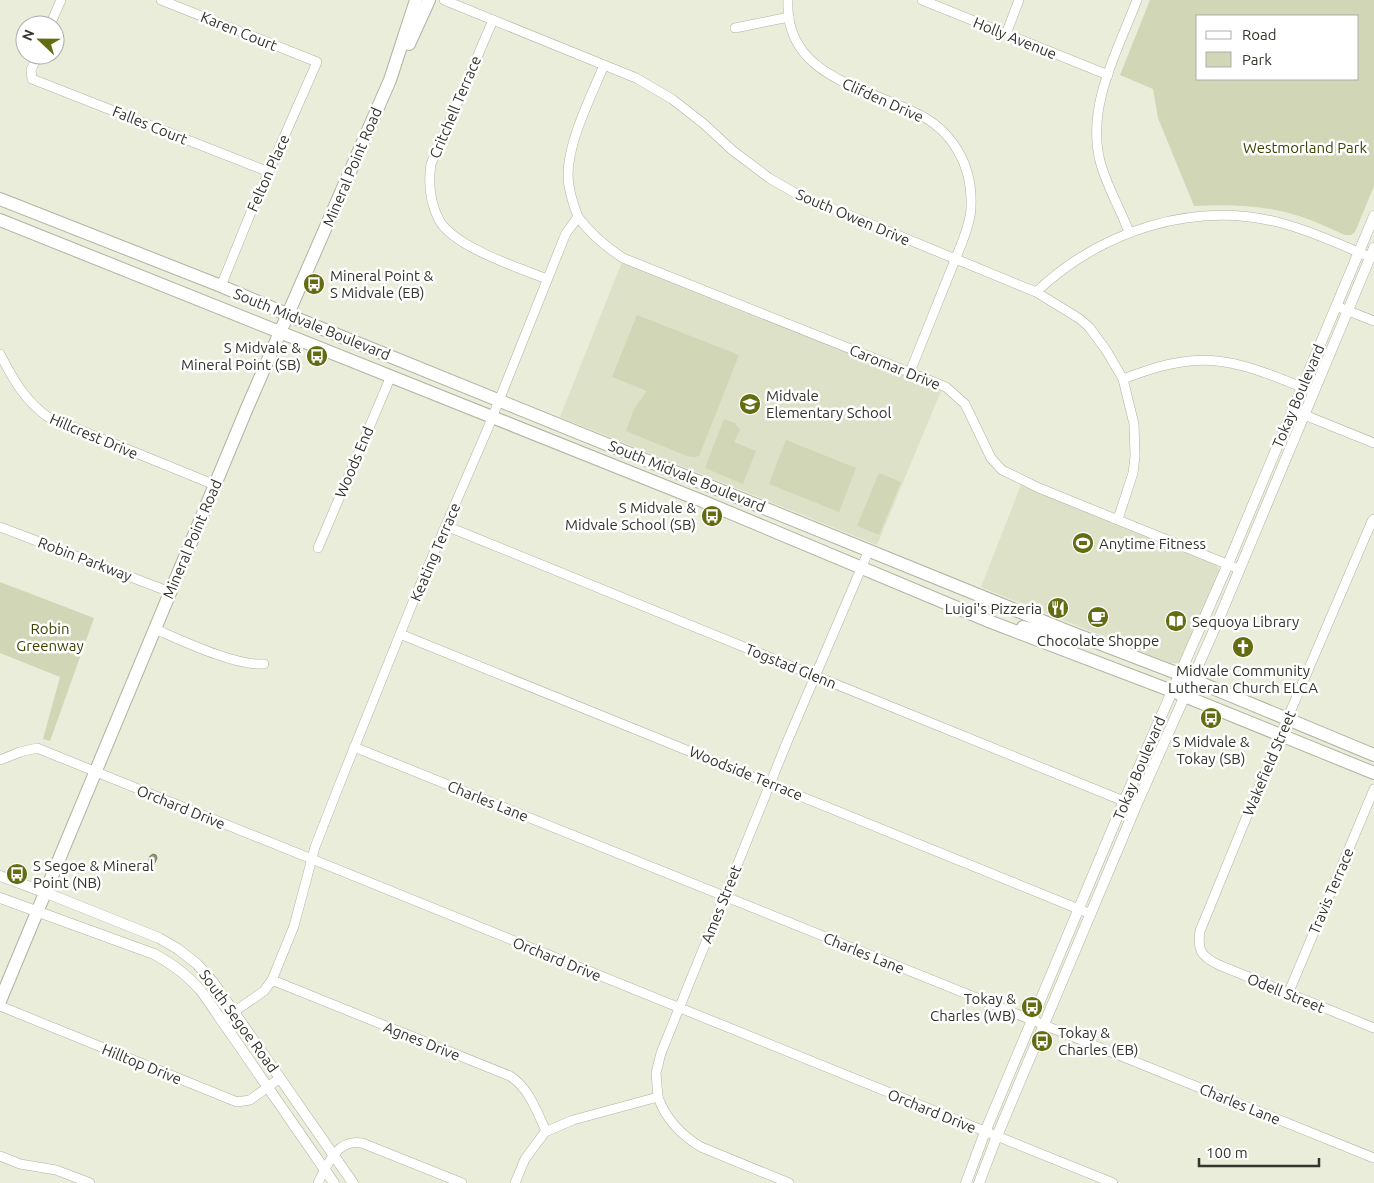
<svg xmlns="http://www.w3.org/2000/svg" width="1374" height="1183" viewBox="0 0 1374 1183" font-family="Ubuntu,sans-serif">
<rect width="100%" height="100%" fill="#e9edd9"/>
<g fill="#dde1c7">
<path d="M622,262L941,391L877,545L560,417Z"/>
<path d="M1021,485L1208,561L1218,567L1220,573L1179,663H1170L981,587Z"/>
</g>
<g fill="#d1d6b6" fill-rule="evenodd">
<path d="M1150,0H1374V186L1355,232L1351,235H1345C1331,229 1317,222 1302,217C1267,205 1230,204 1194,206L1158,118L1153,89L1120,75ZM1358,16V79H1198V16Z"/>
<path d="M637,315L739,355L699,456L694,457L687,456L626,431L634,409L647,391L612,377Z"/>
<path d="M724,419L735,423L740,430L734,442L756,451L743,484L705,468Z"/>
<path d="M786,440L856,468L839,512L769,484Z"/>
<path d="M879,473L901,482L879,535L857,526Z"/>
<path d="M0,582L94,618L50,741L43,739L60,677L0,653Z"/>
</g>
<path fill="#939874" stroke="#767a5f" d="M153,854L156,855L157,858L152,869H149L147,865L150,856Z"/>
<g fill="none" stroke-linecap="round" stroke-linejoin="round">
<g stroke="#b0b3a1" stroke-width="10">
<g id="minor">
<path d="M161,0L317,62L251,212L221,286"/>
<path d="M444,0L636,78L672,99L704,124L732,150L769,178L795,193L1036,292L1080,319L1089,327L1106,350L1123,379L1134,424L1135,456L1133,473L1118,519"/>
<path d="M788,0C784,75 863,87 914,112C952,129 973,165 971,207C971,218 967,229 963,240L910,372"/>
<path d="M922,0L1108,75"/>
<path d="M493,20L431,164C428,183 430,202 439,220C454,247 519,268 547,279"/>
<path d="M50,25L61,0"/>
<path d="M735,28L789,17"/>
<path d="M1006,34L1019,0"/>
<path d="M38,55L31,70L32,79L269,172"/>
<path d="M578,217C590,233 606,247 623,258L946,387L965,404L991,458L1002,470L1039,488L1239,569"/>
<path d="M1129,232C1120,208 1106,185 1100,161C1086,106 1118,50 1137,0"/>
<path d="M1036,292C1101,231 1193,200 1281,223C1312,231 1341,245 1370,257"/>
<path d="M1336,306L1374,321"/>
<path d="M0,354C13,379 25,401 48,417L215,485"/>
<path d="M1123,379C1142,372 1161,365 1182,362C1228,354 1272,375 1313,392"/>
<path d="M1292,410L1374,443"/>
<path d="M1374,519L1372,521L1276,745L1200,931C1197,951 1202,957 1219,965L1374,1028"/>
<path d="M446,526L1136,806"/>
<path d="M0,527L170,592"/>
<path d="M318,548L391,376"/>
<path d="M155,629C183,641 235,666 264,664"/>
<path d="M400,634L1091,914"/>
<path d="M354,747L1374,1158"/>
<path d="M0,760L20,752L37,748L1113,1183"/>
<path d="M272,980L510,1076C529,1088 537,1112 546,1131"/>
<path d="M1288,994L1374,789"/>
<path d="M0,1006L237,1102L250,1100L280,1078"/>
<path d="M221,1021L264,991L272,980L294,926L315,847L340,783L415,597L488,428L566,233L578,217C573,204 568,190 568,175C568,141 591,97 604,65"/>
<path d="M658,1097C666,1120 681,1135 701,1147L789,1183"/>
<path d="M0,1156L20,1164L56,1170L90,1183"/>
<path d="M318,1183C327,1165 337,1138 362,1143L462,1183"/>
<path d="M515,1183L525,1159L545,1132L573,1120L658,1097L656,1073L661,1053L787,742L869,550"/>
</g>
</g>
<g stroke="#b0b3a1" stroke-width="11">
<g id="tertiary">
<path d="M0,876L44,892L159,938L178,949L197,964L213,982L353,1183"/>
<path d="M0,898L154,954C174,965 187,975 202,992L334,1183"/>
<path d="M966,1183L985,1132L1124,801L1228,564L1374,216"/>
<path d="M979,1183L997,1136L1136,806L1218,621L1374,248"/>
</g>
</g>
<g stroke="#b0b3a1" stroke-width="14">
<g id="secondary">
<path d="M409,44L429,0"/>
<path d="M0,199L221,286L298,319L1067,631L1179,674L1374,755"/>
<path d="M0,220L702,501L991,622L1172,691L1374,773"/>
<path d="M1023,627L1054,634L1064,633"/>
<path d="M0,1001L247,408L390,80L416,0"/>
</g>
</g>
<use href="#minor" stroke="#fff" stroke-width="9"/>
<use href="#tertiary" stroke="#fff" stroke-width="10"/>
<use href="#secondary" stroke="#fff" stroke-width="12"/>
</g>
<defs>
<g id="bus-disc" transform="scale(1.125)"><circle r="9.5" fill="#646c12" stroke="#fff"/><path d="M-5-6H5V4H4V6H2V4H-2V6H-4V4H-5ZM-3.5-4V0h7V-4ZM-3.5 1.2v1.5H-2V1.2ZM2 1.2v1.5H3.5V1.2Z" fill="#fff"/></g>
<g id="school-disc" transform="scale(1.125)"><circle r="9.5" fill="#646c12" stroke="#fff"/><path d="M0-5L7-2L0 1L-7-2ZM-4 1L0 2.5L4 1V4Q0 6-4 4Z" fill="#fff"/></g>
<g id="stadium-disc" transform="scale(1.125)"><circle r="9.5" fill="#646c12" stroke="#fff"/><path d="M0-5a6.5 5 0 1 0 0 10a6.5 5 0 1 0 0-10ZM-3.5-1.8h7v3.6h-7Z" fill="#fff"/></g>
<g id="restaurant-disc" transform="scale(1.125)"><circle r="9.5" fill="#646c12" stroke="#fff"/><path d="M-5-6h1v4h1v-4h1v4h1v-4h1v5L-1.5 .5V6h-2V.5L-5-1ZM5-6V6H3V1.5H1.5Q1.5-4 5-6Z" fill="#fff"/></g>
<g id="cafe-disc" transform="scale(1.125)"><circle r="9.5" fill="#646c12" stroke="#fff"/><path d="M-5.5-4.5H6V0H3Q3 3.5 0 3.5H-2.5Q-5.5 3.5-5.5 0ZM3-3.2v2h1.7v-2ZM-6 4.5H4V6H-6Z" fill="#fff"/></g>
<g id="library-disc" transform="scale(1.125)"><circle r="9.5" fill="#646c12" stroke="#fff"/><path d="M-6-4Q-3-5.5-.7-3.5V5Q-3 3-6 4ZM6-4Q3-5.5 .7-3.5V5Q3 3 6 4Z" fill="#fff"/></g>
<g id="church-disc" transform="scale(1.125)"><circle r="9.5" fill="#646c12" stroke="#fff"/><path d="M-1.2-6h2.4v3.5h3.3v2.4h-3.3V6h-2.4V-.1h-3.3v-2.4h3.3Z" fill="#fff"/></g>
</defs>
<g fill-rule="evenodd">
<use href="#bus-disc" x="314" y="284"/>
<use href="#bus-disc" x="317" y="356"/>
<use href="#school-disc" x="750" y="404"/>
<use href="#bus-disc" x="712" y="516"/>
<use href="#stadium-disc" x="1083" y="543"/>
<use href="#restaurant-disc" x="1058" y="608"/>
<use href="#cafe-disc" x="1098" y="617"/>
<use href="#library-disc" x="1176" y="621"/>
<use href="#church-disc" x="1243" y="647"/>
<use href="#bus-disc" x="1211" y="718"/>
<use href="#bus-disc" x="17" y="874"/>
<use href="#bus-disc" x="1032" y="1007"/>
<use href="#bus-disc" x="1042" y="1041"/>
</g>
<g text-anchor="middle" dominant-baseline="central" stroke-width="5" stroke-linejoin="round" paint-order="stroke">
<g font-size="15" fill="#33342d" stroke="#fff">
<text transform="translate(239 31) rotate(22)">Karen Court</text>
<text transform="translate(1015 38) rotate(22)">Holly Avenue</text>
<text transform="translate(883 100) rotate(24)">Clifden Drive</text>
<text transform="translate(455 107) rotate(-67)">Critchell Terrace</text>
<text transform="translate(150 125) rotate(22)">Falles Court</text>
<text transform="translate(352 167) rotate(-67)">Mineral Point Road</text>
<text transform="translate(268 173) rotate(-66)">Felton Place</text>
<text transform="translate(853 217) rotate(23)">South Owen Drive</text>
<text transform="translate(312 324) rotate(22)">South Midvale Boulevard</text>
<text transform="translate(895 367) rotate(22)">Caromar Drive</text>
<text transform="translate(1298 396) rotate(-67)">Tokay Boulevard</text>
<text transform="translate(94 436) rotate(23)">Hillcrest Drive</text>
<text transform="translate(354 462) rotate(-67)">Woods End</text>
<text transform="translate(687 476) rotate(22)">South Midvale Boulevard</text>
<text transform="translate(192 539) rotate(-67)">Mineral Point Road</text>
<text transform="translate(435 552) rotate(-67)">Keating Terrace</text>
<text transform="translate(85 559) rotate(21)">Robin Parkway</text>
<text transform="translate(791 666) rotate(22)">Togstad Glenn</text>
<text transform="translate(1269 763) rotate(-67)">Wakefield Street</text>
<text transform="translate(1139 768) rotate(-67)">Tokay Boulevard</text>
<text transform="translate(746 773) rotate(22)">Woodside Terrace</text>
<text transform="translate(488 801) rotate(22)">Charles Lane</text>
<text transform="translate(181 807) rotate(22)">Orchard Drive</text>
<text transform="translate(1331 891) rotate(-67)">Travis Terrace</text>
<text transform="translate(721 904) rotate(-68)">Ames Street</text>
<text transform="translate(864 953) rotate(22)">Charles Lane</text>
<text transform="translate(557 959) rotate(22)">Orchard Drive</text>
<text transform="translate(1286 993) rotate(22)">Odell Street</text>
<text transform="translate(239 1021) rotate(54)">South Segoe Road</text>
<text transform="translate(422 1041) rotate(22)">Agnes Drive</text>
<text transform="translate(142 1064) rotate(22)">Hilltop Drive</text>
<text transform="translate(1240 1104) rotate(22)">Charles Lane</text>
<text transform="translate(932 1111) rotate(22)">Orchard Drive</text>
</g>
<g font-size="15" fill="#3c4100" stroke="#fff">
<text x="1305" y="147">Westmorland Park</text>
<text x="50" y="628">Robin<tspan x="50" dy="17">Greenway</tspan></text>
</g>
<g font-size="15" fill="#33342d" stroke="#fff" text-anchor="start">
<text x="330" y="275">Mineral Point &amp;<tspan x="330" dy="17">S Midvale (EB)</tspan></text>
<text x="301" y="347" text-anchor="end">S Midvale &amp;<tspan x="301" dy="17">Mineral Point (SB)</tspan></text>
<text x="766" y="395">Midvale<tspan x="766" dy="17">Elementary School</tspan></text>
<text x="696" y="507" text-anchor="end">S Midvale &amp;<tspan x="696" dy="17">Midvale School (SB)</tspan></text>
<text x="1099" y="543">Anytime Fitness</text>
<text x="1042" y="608" text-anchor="end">Luigi's Pizzeria</text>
<text x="1192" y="621">Sequoya Library</text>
<text x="1098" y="640" text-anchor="middle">Chocolate Shoppe</text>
<text x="1243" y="670" text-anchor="middle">Midvale Community<tspan x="1243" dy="17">Lutheran Church ELCA</tspan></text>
<text x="1211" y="741" text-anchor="middle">S Midvale &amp;<tspan x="1211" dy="17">Tokay (SB)</tspan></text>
<text x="33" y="865">S Segoe &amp; Mineral<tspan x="33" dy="17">Point (NB)</tspan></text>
<text x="1016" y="998" text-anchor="end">Tokay &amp;<tspan x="1016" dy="17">Charles (WB)</tspan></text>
<text x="1058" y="1032">Tokay &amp;<tspan x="1058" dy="17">Charles (EB)</tspan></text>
</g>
</g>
<rect x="1196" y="15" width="162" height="65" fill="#ffffff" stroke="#adaeab"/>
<rect x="1206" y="31" width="25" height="8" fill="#ffffff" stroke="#adaeab"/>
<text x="1242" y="40" font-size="15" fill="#33342d">Road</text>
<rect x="1206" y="52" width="25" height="15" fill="#d1d6b6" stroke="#adaeab"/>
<text x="1242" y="65" font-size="15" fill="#33342d">Park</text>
<g transform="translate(40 40) rotate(292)"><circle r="24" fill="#ffffff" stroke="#adaeab"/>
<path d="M0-4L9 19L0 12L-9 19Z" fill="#646c12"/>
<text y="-8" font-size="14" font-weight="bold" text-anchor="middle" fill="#33342d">N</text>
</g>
<path d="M1199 1158v8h120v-8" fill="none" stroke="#33342d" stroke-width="2.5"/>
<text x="1206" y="1158" font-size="15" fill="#33342d" stroke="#ffffff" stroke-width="4" paint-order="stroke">100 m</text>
</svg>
